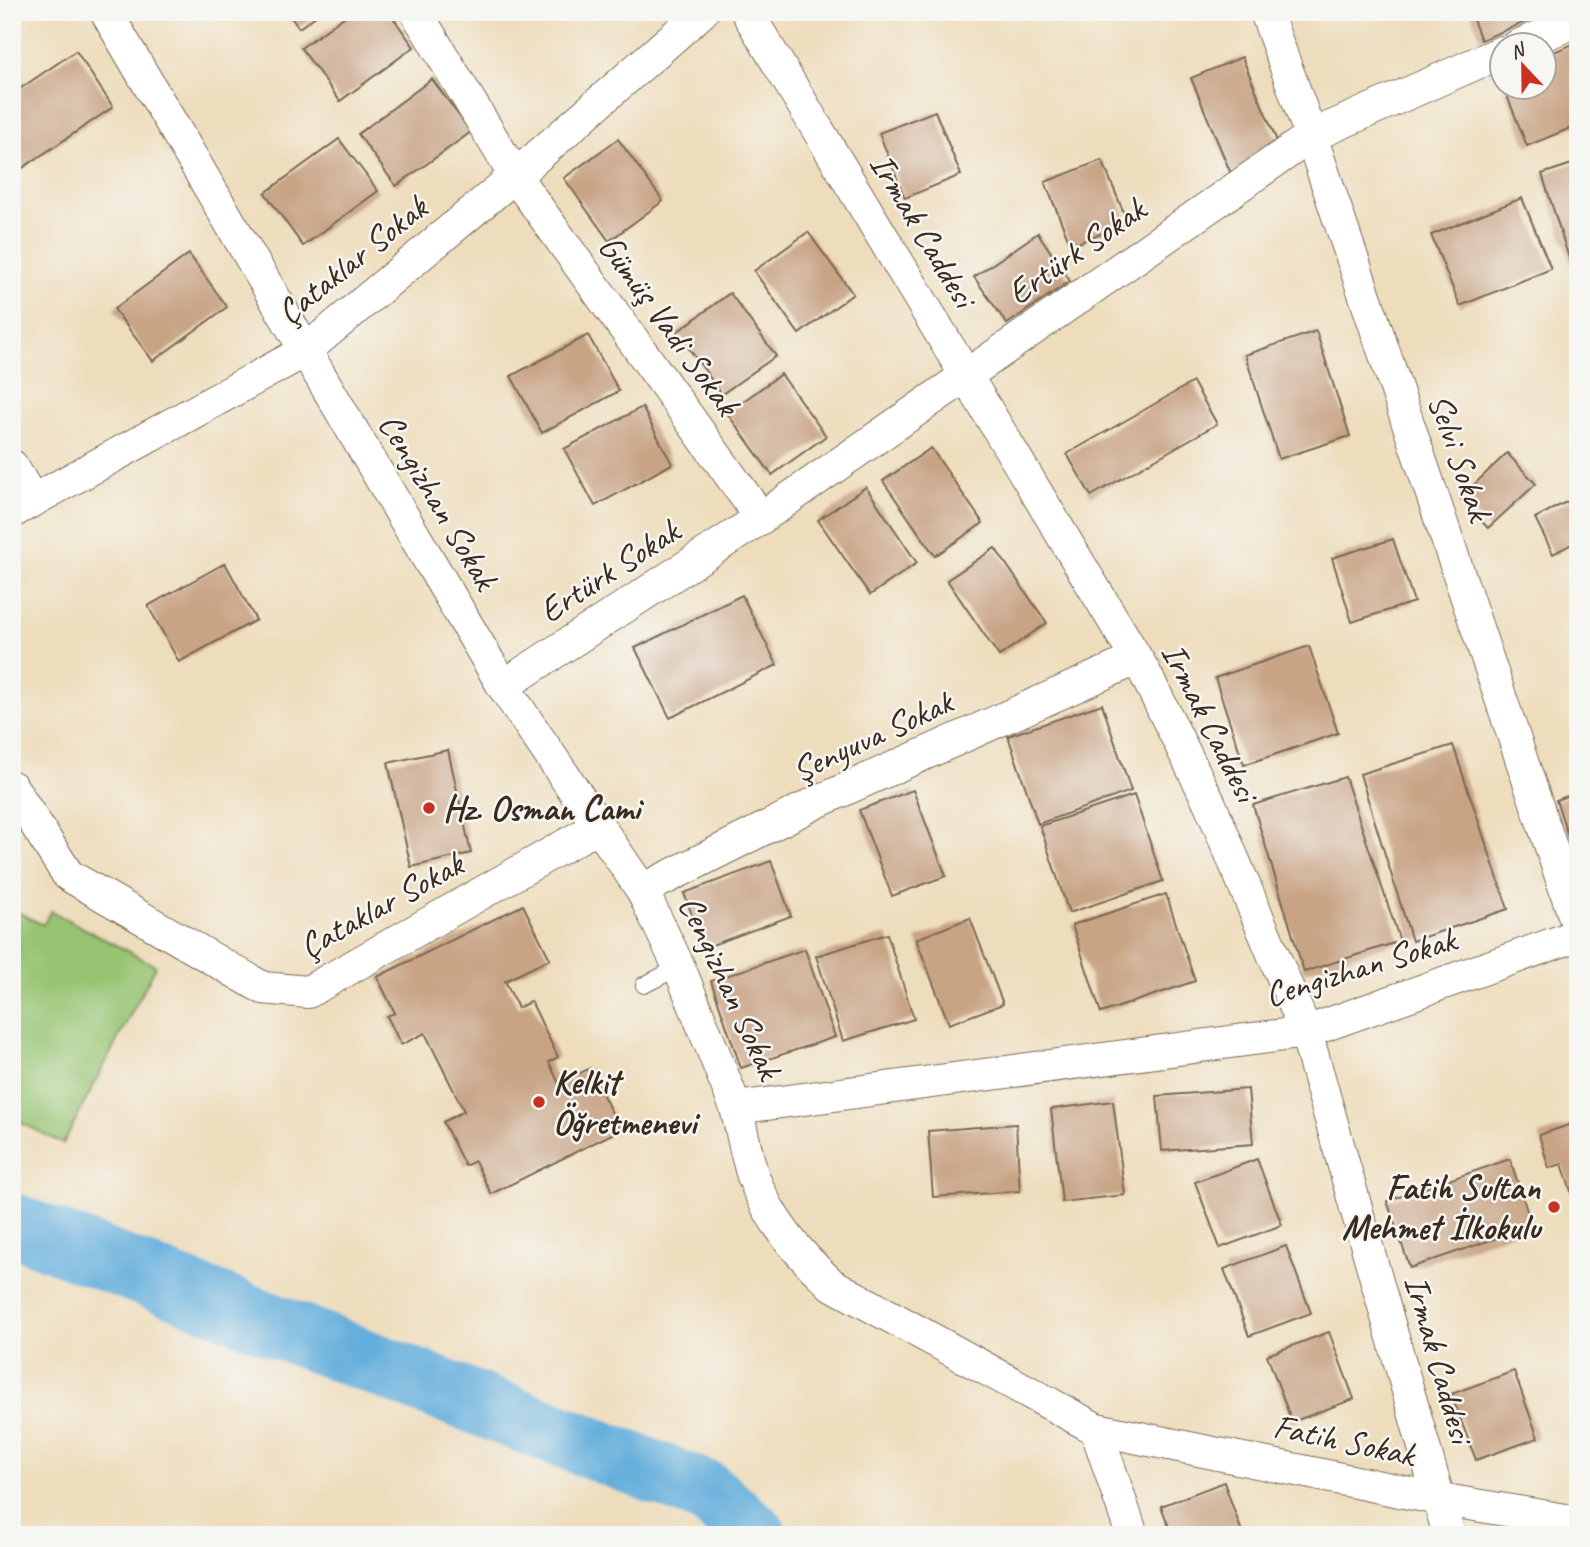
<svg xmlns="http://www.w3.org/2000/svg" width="1590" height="1547" viewBox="0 0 1590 1547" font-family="Caveat,sans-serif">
<rect width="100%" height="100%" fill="#f6f6f2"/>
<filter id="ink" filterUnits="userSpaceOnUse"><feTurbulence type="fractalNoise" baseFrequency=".0143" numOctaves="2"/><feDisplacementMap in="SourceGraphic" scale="14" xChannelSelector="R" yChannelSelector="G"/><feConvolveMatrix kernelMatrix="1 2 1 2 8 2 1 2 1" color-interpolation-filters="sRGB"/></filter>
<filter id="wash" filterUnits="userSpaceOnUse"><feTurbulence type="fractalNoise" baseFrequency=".00686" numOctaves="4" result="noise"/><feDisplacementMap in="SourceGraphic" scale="28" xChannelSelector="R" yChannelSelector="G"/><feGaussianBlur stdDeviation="1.57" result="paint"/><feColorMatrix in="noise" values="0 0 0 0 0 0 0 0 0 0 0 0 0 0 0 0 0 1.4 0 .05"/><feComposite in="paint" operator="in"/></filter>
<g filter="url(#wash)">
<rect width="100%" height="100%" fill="#eeddbc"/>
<path fill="#97c472" stroke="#697748" stroke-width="2" d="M12,909L43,925L51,911L156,966L63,1144L12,1118Z"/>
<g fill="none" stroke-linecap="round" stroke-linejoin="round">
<path stroke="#64aedc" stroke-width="63" d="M12,1224L706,1492L756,1535"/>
</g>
<g id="blocks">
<g fill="#c8a384">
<path d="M287,12H321L299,28Z"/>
<path d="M351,12H389L414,47L340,101L301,48Z"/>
<path d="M1470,12H1550L1481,40Z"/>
<path d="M1578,42V125L1527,146L1504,88H1544V56Z"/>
<path d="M76,51L113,107L21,169L12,156V94Z"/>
<path d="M1242,57L1282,153L1231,174L1191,78Z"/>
<path d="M432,79L471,132L396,186L358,134Z"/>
<path d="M935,111L961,175L905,198L879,133Z"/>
<path d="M339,139L378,191L303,246L265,193Z"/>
<path d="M618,139L663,201L609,241L564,178Z"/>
<path d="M1102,160L1128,223L1071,246L1045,182Z"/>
<path d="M1578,162V283H1577L1542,174Z"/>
<path d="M1522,198L1551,269L1460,306L1431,235Z"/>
<path d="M808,232L853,294L799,334L754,271Z"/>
<path d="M1038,233L1070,281L1007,324L974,277Z"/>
<path d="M189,254L227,307L153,361L114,309Z"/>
<path d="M730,293L776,356L722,394L677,332Z"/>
<path d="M1316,331L1350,436L1279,459L1245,355Z"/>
<path d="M588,335L619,391L542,433L511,376Z"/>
<path d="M781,374L826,436L772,475L727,413Z"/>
<path d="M1193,382L1217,424L1091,496L1067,454Z"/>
<path d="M642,407L672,464L595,506L564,449Z"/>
<path d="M931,448L983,523L935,556L883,481Z"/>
<path d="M1507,453L1536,484L1488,528L1460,498Z"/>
<path d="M866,487L917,563L870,595L818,520Z"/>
<path d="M1578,496V541L1553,554L1535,518Z"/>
<path d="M1393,539L1414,602L1352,622L1332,558Z"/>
<path d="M995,548L1047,623L999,656L947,580Z"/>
<path d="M225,563L256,620L179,662L148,606Z"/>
<path d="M742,595L777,665L670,718L635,648Z"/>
<path d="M1309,646L1338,733L1244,765L1215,678Z"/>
<path d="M1102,704L1131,791L1038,824L1008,736Z"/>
<path d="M1453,745L1508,909L1412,941L1360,774Z"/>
<path d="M448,750L471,853L411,867L388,763Z"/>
<path d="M1345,777L1400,941L1304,972L1253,805Z"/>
<path d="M913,790L946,876L892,896L859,810Z"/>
<path d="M1578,792V863H1577L1556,800Z"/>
<path d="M1134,795L1163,881L1069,913L1040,826Z"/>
<path d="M771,861L791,916L704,948L684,893Z"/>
<path d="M1166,894L1195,981L1101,1013L1072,925Z"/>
<path d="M523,905L550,959L505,981L518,1008L531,1001L558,1057L549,1062L559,1084L590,1068L620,1130L491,1194L475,1161L465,1166L443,1122L464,1111L425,1033L401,1045L387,1016L395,1013L377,977Z"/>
<path d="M970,918L1003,1004L949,1024L916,939Z"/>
<path d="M887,934L914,1019L843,1041L816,956Z"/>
<path d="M805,949L835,1037L741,1068L711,981Z"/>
<path d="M1248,1089L1253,1144L1162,1151L1157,1096Z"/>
<path d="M1113,1101L1125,1195L1062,1202L1051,1109Z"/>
<path d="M1578,1122V1209H1577L1562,1164L1549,1168L1539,1135Z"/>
<path d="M1016,1124L1020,1191L933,1197L928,1131Z"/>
<path d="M1257,1159L1282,1225L1220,1248L1195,1182Z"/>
<path d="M1510,1159L1532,1226L1410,1268L1387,1201Z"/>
<path d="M1286,1246L1311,1313L1249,1336L1224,1269Z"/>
<path d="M1329,1332L1354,1399L1292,1422L1267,1355Z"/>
<path d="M1514,1371L1538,1438L1476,1460L1451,1394Z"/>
<path d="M1224,1482L1243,1535H1172L1161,1506Z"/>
</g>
</g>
</g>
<g filter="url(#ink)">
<use href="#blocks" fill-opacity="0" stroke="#7a6955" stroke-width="2"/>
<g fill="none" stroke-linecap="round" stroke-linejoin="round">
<g stroke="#7a6955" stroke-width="18">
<path id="lane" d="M644,985L679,967"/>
</g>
<g stroke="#7a6955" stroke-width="34">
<g id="street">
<path d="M106,12L503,686L642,890L679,967L736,1108L1306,1032L1578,935"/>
<path d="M416,12L515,176L761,518"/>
<path d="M747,12L1144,671L1210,804L1306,1032L1449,1535"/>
<path d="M1266,12L1311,136L1578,927"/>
<path d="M1518,46L1578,20"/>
<path d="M12,466L33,501"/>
<path d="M12,512L305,351L515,176L702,12"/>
<path d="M503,686L761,518L1311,136L1502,52"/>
<path d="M12,787L68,875L263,988L308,992L599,826"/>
<path d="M642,890L817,802L1136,659"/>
<path d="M736,1108C742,1130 746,1154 753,1176C769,1220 798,1253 831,1284L1096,1429L1439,1499L1578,1522"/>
<path d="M1096,1429L1132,1535"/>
</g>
</g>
<use href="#lane" stroke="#fff" stroke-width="16"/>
<use href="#street" stroke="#fff" stroke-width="32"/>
</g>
</g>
<g fill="#c8321e" stroke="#f6f6f2" stroke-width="2.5">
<circle cx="429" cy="808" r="7"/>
<circle cx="539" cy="1102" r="7"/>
<circle cx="1554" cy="1207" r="7"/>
</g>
<g text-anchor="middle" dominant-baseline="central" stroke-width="5" stroke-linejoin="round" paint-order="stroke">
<g font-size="35" fill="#3b2a1e" stroke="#f6f6f2">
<text transform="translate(923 230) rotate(59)">Irmak Caddesi</text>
<text transform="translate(1076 251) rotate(-35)">Ertürk Sokak</text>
<text transform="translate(352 260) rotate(-39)">Çataklar Sokak</text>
<text transform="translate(669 325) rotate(54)">Gümüş Vadi Sokak</text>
<text transform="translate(1460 457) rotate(71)">Selvi Sokak</text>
<text transform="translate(438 501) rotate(59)">Cengizhan Sokak</text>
<text transform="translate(609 571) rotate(-33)">Ertürk Sokak</text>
<text transform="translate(1210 722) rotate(63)">Irmak Caddesi</text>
<text transform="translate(872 736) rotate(-25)">Şenyuva Sokak</text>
<text transform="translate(381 905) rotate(-29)">Çataklar Sokak</text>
<text transform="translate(1360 967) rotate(-17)">Cengizhan Sokak</text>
<text transform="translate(730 987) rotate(65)">Cengizhan Sokak</text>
<text transform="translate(1439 1359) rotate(74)">Irmak Caddesi</text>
<text transform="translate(1344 1440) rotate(12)">Fatih Sokak</text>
</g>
<g font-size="35" font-weight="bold" fill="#3b2a1e" stroke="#f6f6f2" text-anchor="start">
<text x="443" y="808">Hz. Osman Cami</text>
<text x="553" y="1082">Kelkit<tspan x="553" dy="40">Öğretmenevi</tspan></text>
<text x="1540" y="1187" text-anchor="end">Fatih Sultan<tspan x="1540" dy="40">Mehmet İlkokulu</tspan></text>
</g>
</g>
<rect width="1590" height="1547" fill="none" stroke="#f6f6f2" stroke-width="42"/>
<g transform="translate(1523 66) rotate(338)"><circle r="33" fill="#f6f6f2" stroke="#aba49d" stroke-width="2"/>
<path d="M0-5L12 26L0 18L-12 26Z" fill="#c8321e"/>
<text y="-10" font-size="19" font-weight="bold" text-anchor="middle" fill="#3b2a1e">N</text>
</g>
</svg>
